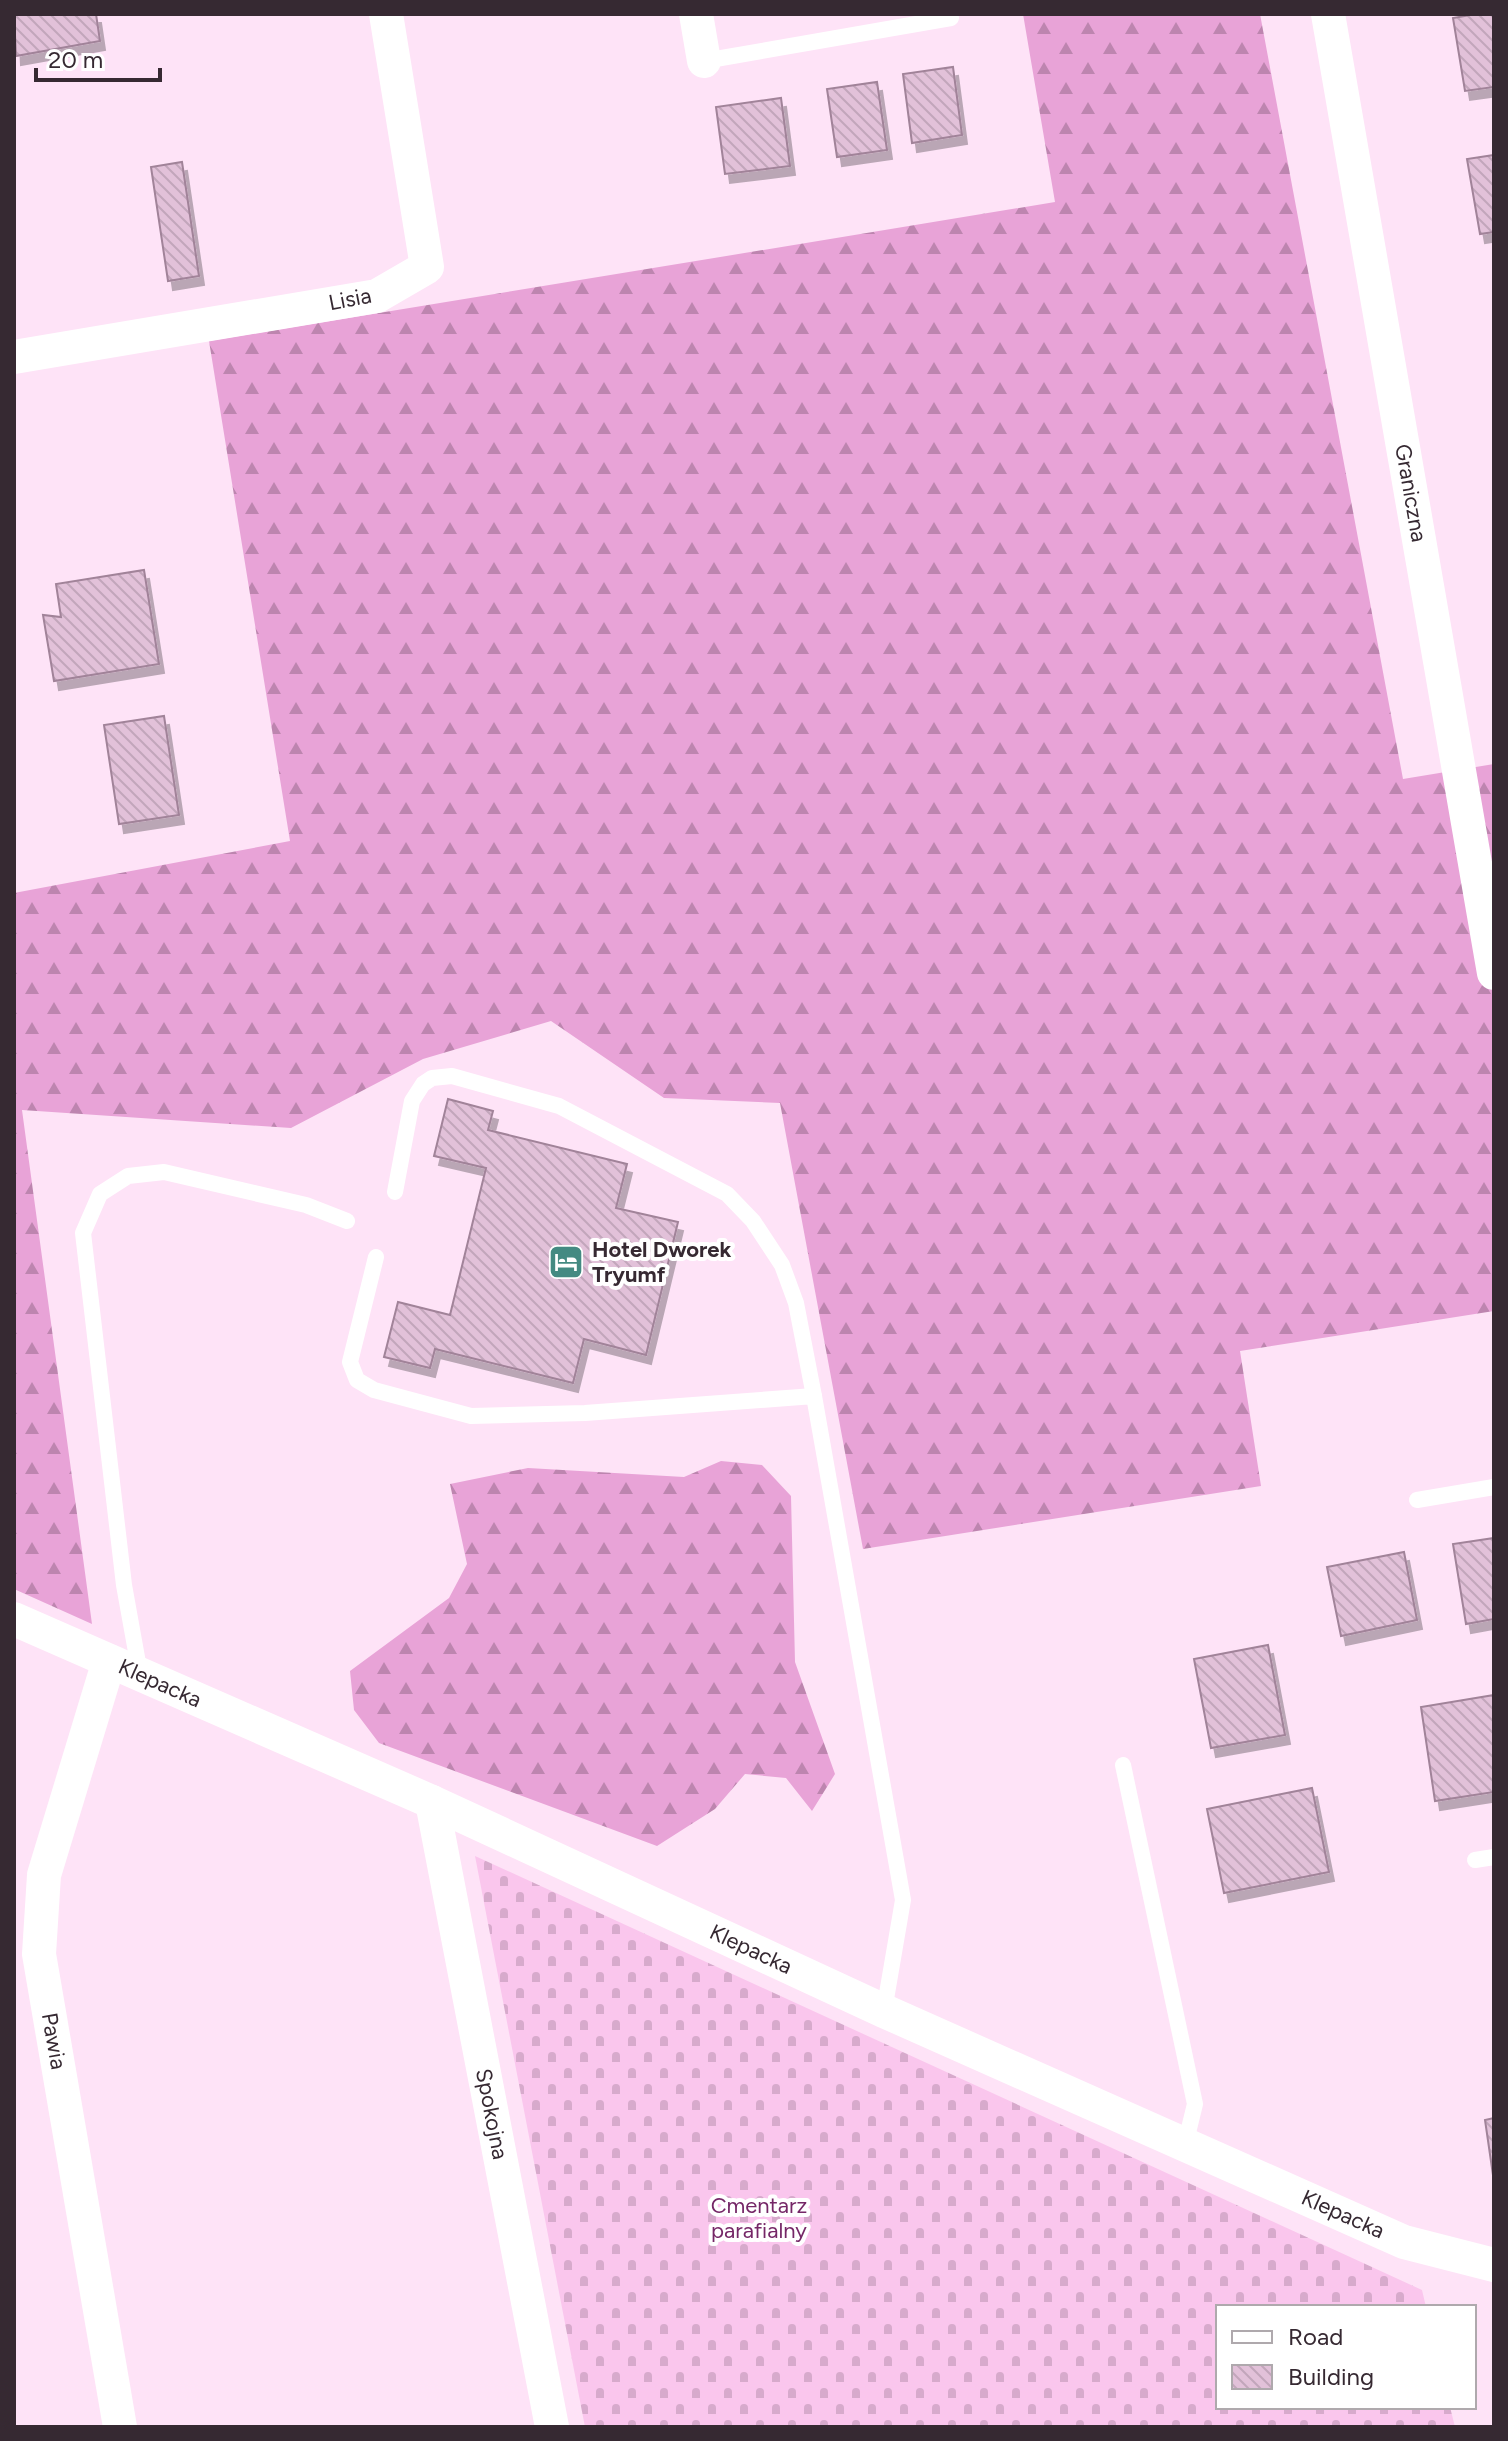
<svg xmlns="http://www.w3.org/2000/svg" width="1508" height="2441" viewBox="0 0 1508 2441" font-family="Figtree,sans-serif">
<defs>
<pattern id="forest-firs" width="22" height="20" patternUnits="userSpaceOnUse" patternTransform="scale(2)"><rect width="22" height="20" fill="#e8a3d7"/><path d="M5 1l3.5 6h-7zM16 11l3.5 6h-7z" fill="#bd85af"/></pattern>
<pattern id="cemetery-stones" width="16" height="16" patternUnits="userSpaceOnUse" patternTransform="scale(2)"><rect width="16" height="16" fill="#fac6ed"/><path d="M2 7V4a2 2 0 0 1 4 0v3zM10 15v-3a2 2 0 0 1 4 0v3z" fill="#d7aacc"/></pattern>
<pattern id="building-back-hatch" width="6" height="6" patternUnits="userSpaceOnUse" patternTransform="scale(2)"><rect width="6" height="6" fill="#e2c1d9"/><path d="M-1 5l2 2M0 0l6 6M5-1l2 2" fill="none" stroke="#c2a6bb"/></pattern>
<filter id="shadow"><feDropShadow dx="5" dy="9" stdDeviation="0" flood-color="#0004"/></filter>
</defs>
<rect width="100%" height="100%" fill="#fee3f7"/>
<g fill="url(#forest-firs)">
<path d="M1023,14H1260L1403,779L1494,764V1311L1240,1351L1261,1486L863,1549L780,1103L664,1098L551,1021L423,1059L291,1128L22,1110L92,1624L14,1589V893L290,841L209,341L1055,202Z"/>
<path d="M721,1461L762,1465L791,1496L795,1662L835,1774L812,1811L786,1778L745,1774L715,1809L657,1846L379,1743L354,1710L350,1671L449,1598L467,1564L450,1484L528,1468L684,1477Z"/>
</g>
<path fill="url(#cemetery-stones)" d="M475,1856L1422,2290L1426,2307H1218V2407H1450L1455,2427H585Z"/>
<g fill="url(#building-back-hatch)" stroke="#a18399" stroke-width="2" filter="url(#shadow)">
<path d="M14,14H96L100,41L16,56Z"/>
<path d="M1476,14H1494V87L1465,91L1453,18Z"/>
<path d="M953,67L962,135L912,143L903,74Z"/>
<path d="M877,82L887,150L837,157L827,89Z"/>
<path d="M781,98L790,166L725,174L716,107Z"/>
<path d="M1494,155V232L1480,234L1467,159Z"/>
<path d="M182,162L199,276L168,281L151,167Z"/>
<path d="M144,570L159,664L54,681L43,615L61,617L56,584Z"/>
<path d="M164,716L179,815L119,824L104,725Z"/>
<path d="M448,1099L493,1111L488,1130L627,1164L616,1208L678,1222L646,1355L584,1339L573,1383L435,1349L430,1368L384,1357L398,1302L450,1315L486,1168L434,1156Z"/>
<path d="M1494,1538V1619L1466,1624L1453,1544Z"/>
<path d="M1404,1552L1417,1620L1341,1636L1327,1567Z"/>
<path d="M1268,1645L1285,1735L1211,1748L1194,1659Z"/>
<path d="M1494,1695V1792L1435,1801L1421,1707Z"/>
<path d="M1312,1788L1329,1872L1224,1893L1207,1809Z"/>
<path d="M1494,2118V2182L1485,2120Z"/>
</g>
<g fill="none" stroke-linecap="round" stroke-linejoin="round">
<g stroke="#fff" stroke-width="16">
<path d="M704,61L951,18"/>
<path d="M395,1192L412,1101L423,1084L432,1078L452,1076L559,1106L727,1194L753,1221L782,1265L796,1303L814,1396"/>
<path d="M376,1257L350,1362L357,1380L374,1390L471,1416L585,1413L814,1396L903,1900L884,2011"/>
<path d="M1417,1500L1494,1487"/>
<path d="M140,1674L124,1585L83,1233L100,1194L128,1176L164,1172L306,1205L347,1221"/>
<path d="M1123,1765L1195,2104L1185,2145"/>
<path d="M1475,1860L1494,1857"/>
</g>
<g stroke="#fff" stroke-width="34">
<path d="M696,14L704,61"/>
<path d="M1328,14L1494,973"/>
<path d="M14,357L377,296L427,267L386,14"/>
<path d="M14,1619L432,1802L884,2011L1404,2242L1494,2265"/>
<path d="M109,1661L44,1875L39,1954L120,2427"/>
<path d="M432,1802L552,2427"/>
</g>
</g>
<defs>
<g id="hotel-square" transform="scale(1.8)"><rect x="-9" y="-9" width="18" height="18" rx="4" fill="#448a82" stroke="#fff"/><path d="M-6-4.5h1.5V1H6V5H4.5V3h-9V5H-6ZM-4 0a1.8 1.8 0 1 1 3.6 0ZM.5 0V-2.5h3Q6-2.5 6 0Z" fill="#fff"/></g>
</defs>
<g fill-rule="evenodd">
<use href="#hotel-square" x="566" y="1262"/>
</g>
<g text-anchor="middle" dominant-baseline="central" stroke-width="8" stroke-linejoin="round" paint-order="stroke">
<g font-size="22" fill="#362932" stroke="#fff">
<text transform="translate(350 299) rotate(-11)">Lisia</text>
<text transform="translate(1411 493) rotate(80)">Graniczna</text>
<text transform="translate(160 1683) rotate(24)">Klepacka</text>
<text transform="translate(751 1949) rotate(25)">Klepacka</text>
<text transform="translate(54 2041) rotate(80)">Pawia</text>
<text transform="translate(492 2114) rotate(79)">Spokojna</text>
<text transform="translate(1343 2214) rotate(24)">Klepacka</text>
</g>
<g font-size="22" font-weight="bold" fill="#362932" stroke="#fff" text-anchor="start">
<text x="592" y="1249">Hotel Dworek<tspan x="592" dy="25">Tryumf</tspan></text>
</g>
<g font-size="22" fill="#752767" stroke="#fff">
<text x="759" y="2205">Cmentarz<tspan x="759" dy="25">parafialny</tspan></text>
</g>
</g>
<rect width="1508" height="2441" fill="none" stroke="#362932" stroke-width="32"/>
<rect x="1216" y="2305" width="260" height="104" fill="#ffffff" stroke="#afa9ad" stroke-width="2"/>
<rect x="1232" y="2331" width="40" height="12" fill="#ffffff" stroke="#afa9ad" stroke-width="2"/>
<text x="1288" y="2345" font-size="24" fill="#362932">Road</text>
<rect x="1232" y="2365" width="40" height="24" fill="url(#building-back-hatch)" stroke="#afa9ad" stroke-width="2"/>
<text x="1288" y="2385" font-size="24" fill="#362932">Building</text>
<path d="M36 68v12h124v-12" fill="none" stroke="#362932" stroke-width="4"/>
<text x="48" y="68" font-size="24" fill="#362932" stroke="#ffffff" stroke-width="6" paint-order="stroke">20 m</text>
</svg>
